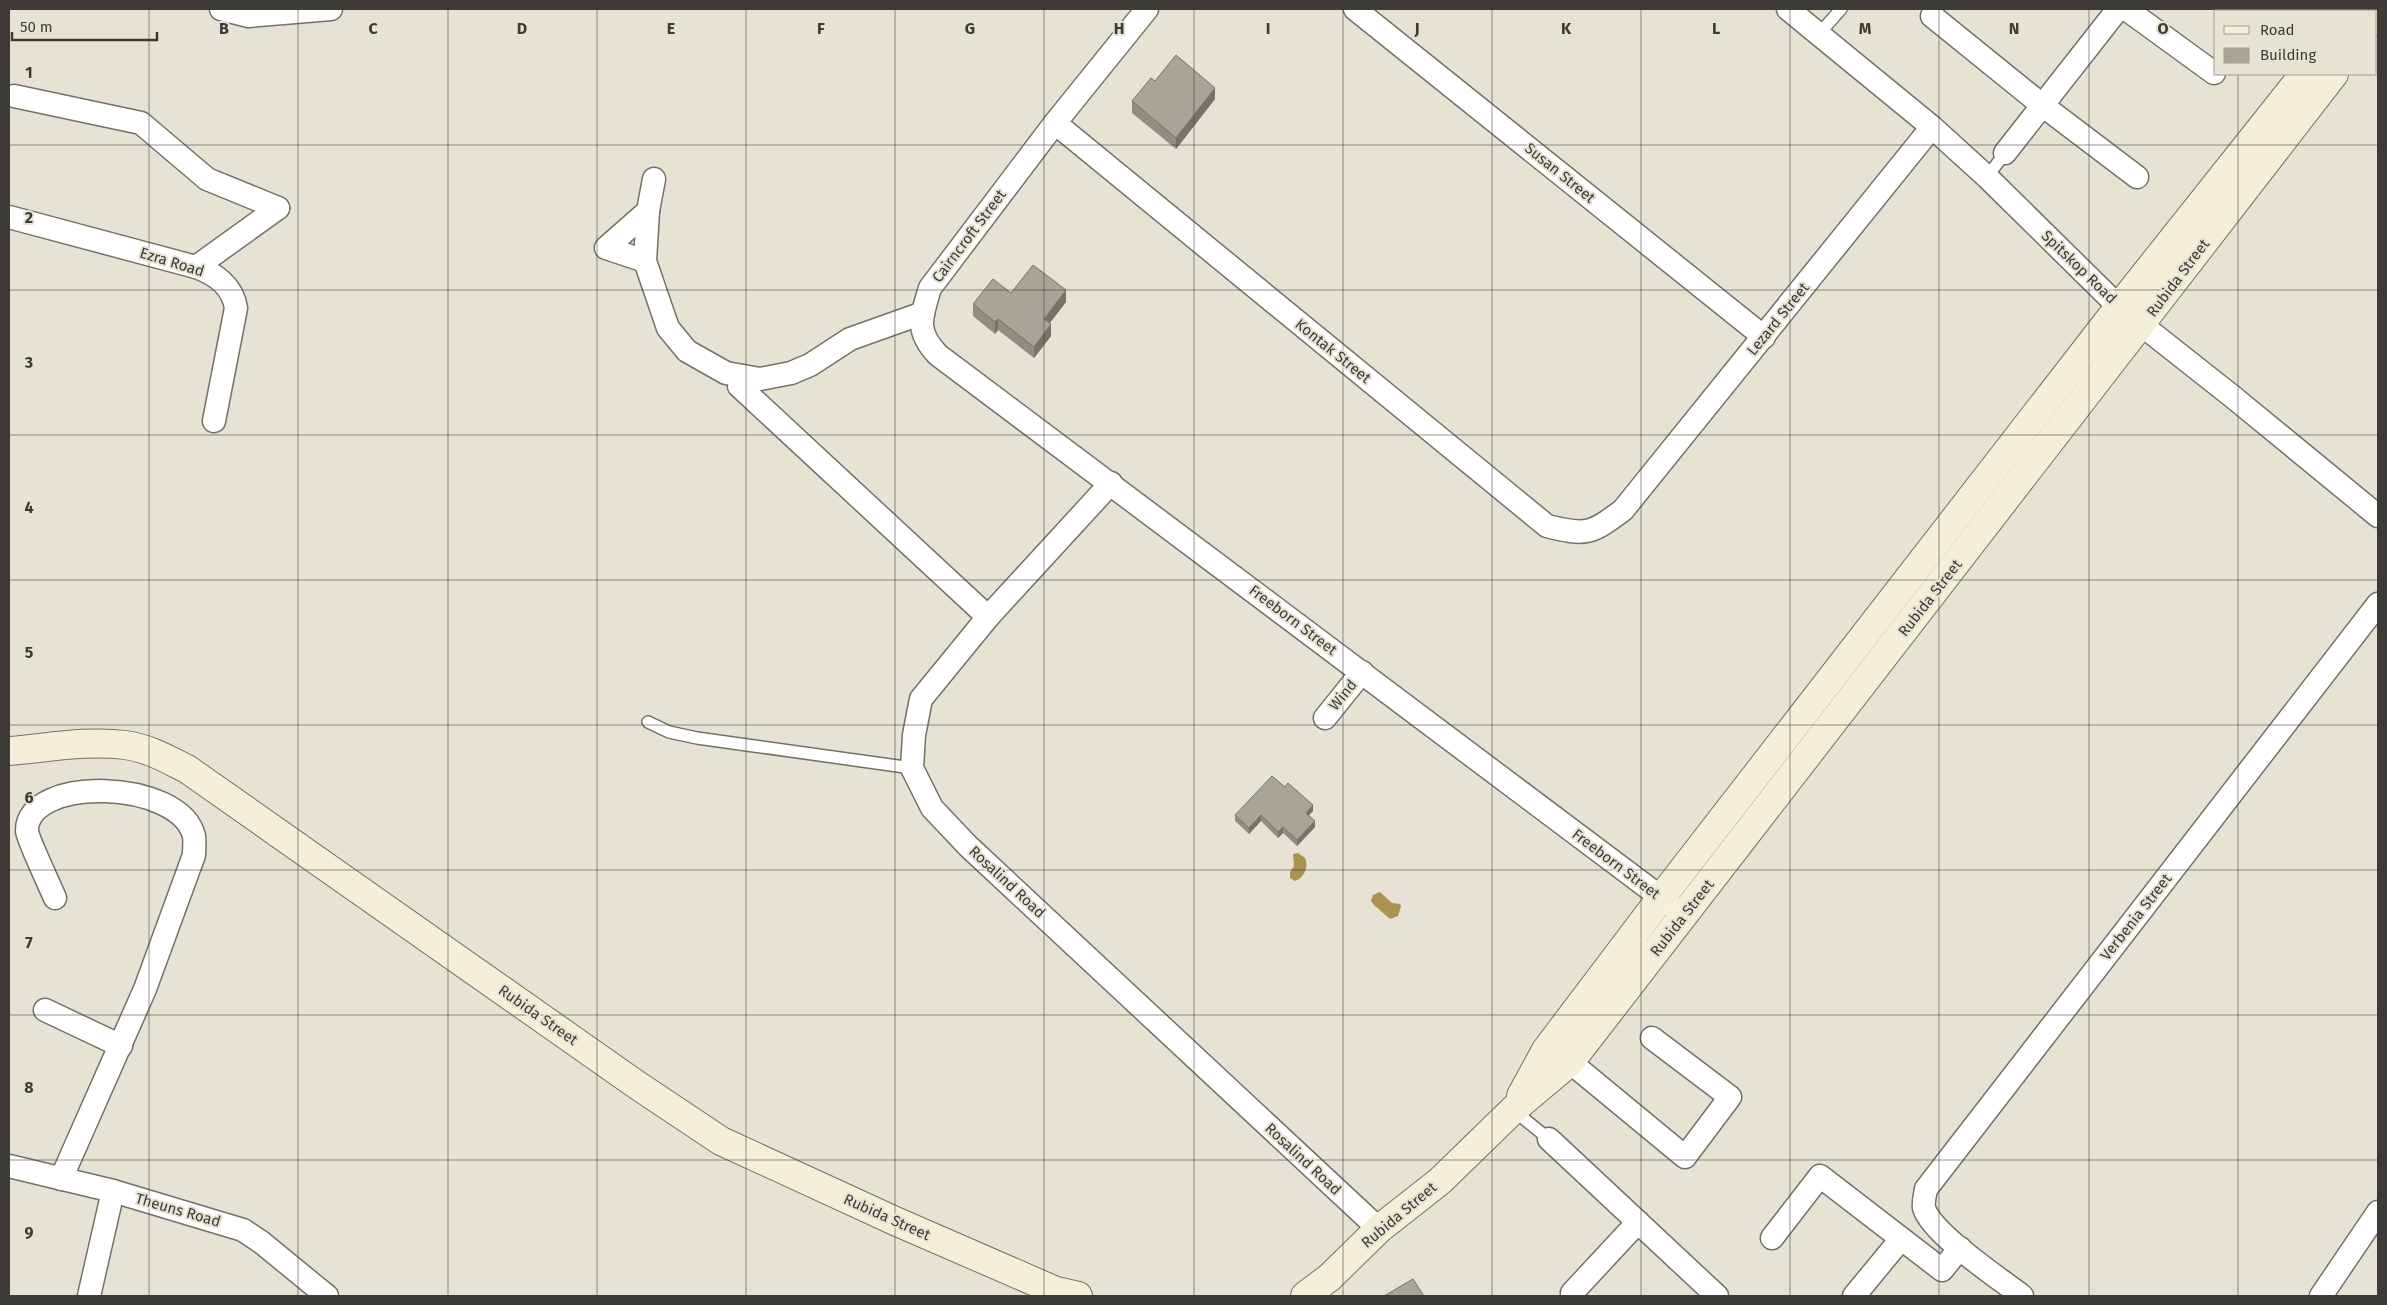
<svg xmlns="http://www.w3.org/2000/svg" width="2387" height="1305" viewBox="0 0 2387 1305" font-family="'Fira Sans',sans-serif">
<rect width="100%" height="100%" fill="#e6e2d4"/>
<g fill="#a9934f">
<path d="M1298,853L1305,858C1309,867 1304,878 1295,881L1290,878V872L1294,866L1293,854Z"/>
<path d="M1380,892L1392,903L1400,904L1401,906L1398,916L1390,919C1387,916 1372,904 1371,901L1373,895Z"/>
</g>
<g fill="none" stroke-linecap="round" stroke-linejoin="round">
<g stroke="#757165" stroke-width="14">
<g id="lane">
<path d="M1819,34L1841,9"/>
<path d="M1987,177L2005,153"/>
<path d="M648,722L669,732L697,738L912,768"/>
<path d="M1513,1110L1549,1139"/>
</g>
</g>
<g stroke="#757165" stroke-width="25">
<g id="street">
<path d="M221,9L249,16L331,9"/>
<path d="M1147,9L1055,123L930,288C921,318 915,331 938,355L1675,908"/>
<path d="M1355,9L1764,337"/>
<path d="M1788,9L1932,127L1987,177L2119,307L2233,397L2378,516"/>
<path d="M2126,9L2214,73"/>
<path d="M1932,16L2042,105L2137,177"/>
<path d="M14,96L141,123L207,179L278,208"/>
<path d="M1055,123L1547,526C1586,536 1591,534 1623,510L1932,127"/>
<path d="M2005,153L2118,9"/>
<path d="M654,179L648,211L645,261L668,328L687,351L726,373L760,379L791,373L810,365L850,339L923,313"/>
<path d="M9,217L196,267C216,274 233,287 236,308L214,421"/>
<path d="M645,261L606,248L648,211"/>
<path d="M196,267L278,208"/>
<path d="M739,386L988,617"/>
<path d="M1111,483L988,617L921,699L914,735L912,768L932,808L968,846L1379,1229"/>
<path d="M1325,718L1362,672"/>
<path d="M55,898C50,886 28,840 27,831C26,775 180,779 194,836C195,841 194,849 194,855L145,989L61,1179"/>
<path d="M45,1010L121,1046"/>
<path d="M1570,1062L1685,1157L1730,1097L1652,1038"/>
<path d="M1549,1139L1717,1296"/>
<path d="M9,1166L113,1191L243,1230L261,1242L327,1296"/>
<path d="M1772,1238L1820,1176L1942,1270L1960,1248"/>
<path d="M1572,1293L1638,1222"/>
<path d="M89,1296L113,1191"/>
<path d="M1854,1296L1901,1239"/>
<path d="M2022,1296C1999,1278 1932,1234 1924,1208C1923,1202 1925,1195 1926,1189L2378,604"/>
<path d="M2321,1296L2378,1212"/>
</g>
</g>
<g stroke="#757165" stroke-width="30">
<g id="secondary">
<path d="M2353,11L2355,9"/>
<path d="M2376,21L2378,18"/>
<path d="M9,751C47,748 87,740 125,745C148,748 167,759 187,769L637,1085L721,1141L895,1221L1056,1291L1078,1296"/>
<path d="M1521,1096L1546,1050L1661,898L2119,307L2304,74"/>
<path d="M1305,1296L1330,1277L1379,1229L1440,1181L1513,1110L1570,1062L2334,74"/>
</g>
</g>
<use href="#lane" stroke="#fff" stroke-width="11"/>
<use href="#street" stroke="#fff" stroke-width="22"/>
<use href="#secondary" stroke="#f5eed8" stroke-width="28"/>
</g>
<g fill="#918d83">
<path d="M1155,81L1215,99L1176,149L1132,113V101Z"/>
<path d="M1066,302L1050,323L1051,336L1034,358L998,330L995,334L973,316V304Z"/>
<path d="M1285,787L1313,811L1309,815L1315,827L1297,846L1283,833L1278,838L1261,821L1249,834L1235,821V815Z"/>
</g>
<g fill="#76736a">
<path d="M1215,88V99L1176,149V138Z"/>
<path d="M1066,290V302L1044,330V319Z"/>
<path d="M998,319V330L995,334V322Z"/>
<path d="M1051,324V336L1034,358V347Z"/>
<path d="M1313,805V811L1306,818V813Z"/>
<path d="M1261,815V821L1249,834V828Z"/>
<path d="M1315,821V827L1297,846V840Z"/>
<path d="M1283,827V833L1278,838V832Z"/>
</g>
<g fill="#a9a498" stroke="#76736a">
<path d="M1176,55L1215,88L1176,138L1132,101L1151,78L1155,81Z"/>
<path d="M1033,265L1066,290L1044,319L1051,324L1034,347L998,319L995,322L973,304L993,279L1011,293Z"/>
<path d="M1272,776L1285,787L1288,783L1313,805L1306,813L1315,821L1297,840L1283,827L1278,832L1261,815L1249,828L1235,815Z"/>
<path d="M1413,1279L1424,1296H1384Z"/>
</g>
<path fill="none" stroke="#3c3b35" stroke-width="1" stroke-opacity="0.55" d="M149,9V1296M298,9V1296M448,9V1296M597,9V1296M746,9V1296M895,9V1296M1044,9V1296M1194,9V1296M1343,9V1296M1492,9V1296M1641,9V1296M1790,9V1296M1939,9V1296M2089,9V1296M2238,9V11M2238,74V1296M9,145H2378M9,290H2378M9,435H2378M9,580H2378M9,725H2378M9,870H2378M9,1015H2378M9,1160H2378"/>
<g text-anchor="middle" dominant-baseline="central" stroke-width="4" stroke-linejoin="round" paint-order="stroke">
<g font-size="15" fill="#3c3b35" stroke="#e6e2d4">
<text transform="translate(1560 173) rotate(39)">Susan Street</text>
<text transform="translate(969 236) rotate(-53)">Cairncroft Street</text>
<text transform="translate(172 262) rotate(17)">Ezra Road</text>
<text transform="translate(2079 267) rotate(44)">Spitskop Road</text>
<text transform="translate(2178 278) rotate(-53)">Rubida Street</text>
<text transform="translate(1778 319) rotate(-51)">Lezard Street</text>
<text transform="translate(1333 351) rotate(39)">Kontak Street</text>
<text transform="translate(1930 598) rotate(-52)">Rubida Street</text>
<text transform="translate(1293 620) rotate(37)">Freeborn Street</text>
<text transform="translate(1343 695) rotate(-51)">Wind</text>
<text transform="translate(1616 864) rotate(37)">Freeborn Street</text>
<text transform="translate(1007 882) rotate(43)">Rosalind Road</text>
<text transform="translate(2136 917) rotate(-52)">Verbenia Street</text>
<text transform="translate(1682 918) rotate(-52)">Rubida Street</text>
<text transform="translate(538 1015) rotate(35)">Rubida Street</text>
<text transform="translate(1303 1159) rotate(43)">Rosalind Road</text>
<text transform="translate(178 1210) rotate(16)">Theuns Road</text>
<text transform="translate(1399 1215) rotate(-40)">Rubida Street</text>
<text transform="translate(887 1217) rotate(24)">Rubida Street</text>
</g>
</g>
<g font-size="16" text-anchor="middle" font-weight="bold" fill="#3c3b35" stroke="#e6e2d4" stroke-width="4" stroke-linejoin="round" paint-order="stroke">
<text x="224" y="34">B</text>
<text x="373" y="34">C</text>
<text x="522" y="34">D</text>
<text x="671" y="34">E</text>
<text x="821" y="34">F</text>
<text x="970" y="34">G</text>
<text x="1119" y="34">H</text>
<text x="1268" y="34">I</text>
<text x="1417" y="34">J</text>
<text x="1566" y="34">K</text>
<text x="1716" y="34">L</text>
<text x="1865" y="34">M</text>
<text x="2014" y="34">N</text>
<text x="2163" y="34">O</text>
<text x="29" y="78">1</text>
<text x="29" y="223">2</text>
<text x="29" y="368">3</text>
<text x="29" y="513">4</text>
<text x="29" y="658">5</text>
<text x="29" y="803">6</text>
<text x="29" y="948">7</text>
<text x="29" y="1093">8</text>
<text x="29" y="1238">9</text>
</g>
<rect width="2387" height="1305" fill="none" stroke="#3c3b35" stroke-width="20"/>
<rect x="2214" y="10" width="162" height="65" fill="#e6e2d4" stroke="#a29f94"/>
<rect x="2224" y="26" width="25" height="8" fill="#f5eed8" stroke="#a29f94"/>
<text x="2260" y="35" font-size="15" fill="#3c3b35">Road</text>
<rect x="2224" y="48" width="25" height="15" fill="#a9a498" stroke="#a29f94"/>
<text x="2260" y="60" font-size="15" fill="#3c3b35">Building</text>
<path d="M12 32v8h145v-8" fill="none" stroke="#3c3b35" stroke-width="2.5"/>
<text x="20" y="32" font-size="15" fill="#3c3b35" stroke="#e6e2d4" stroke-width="4" paint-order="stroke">50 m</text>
</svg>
